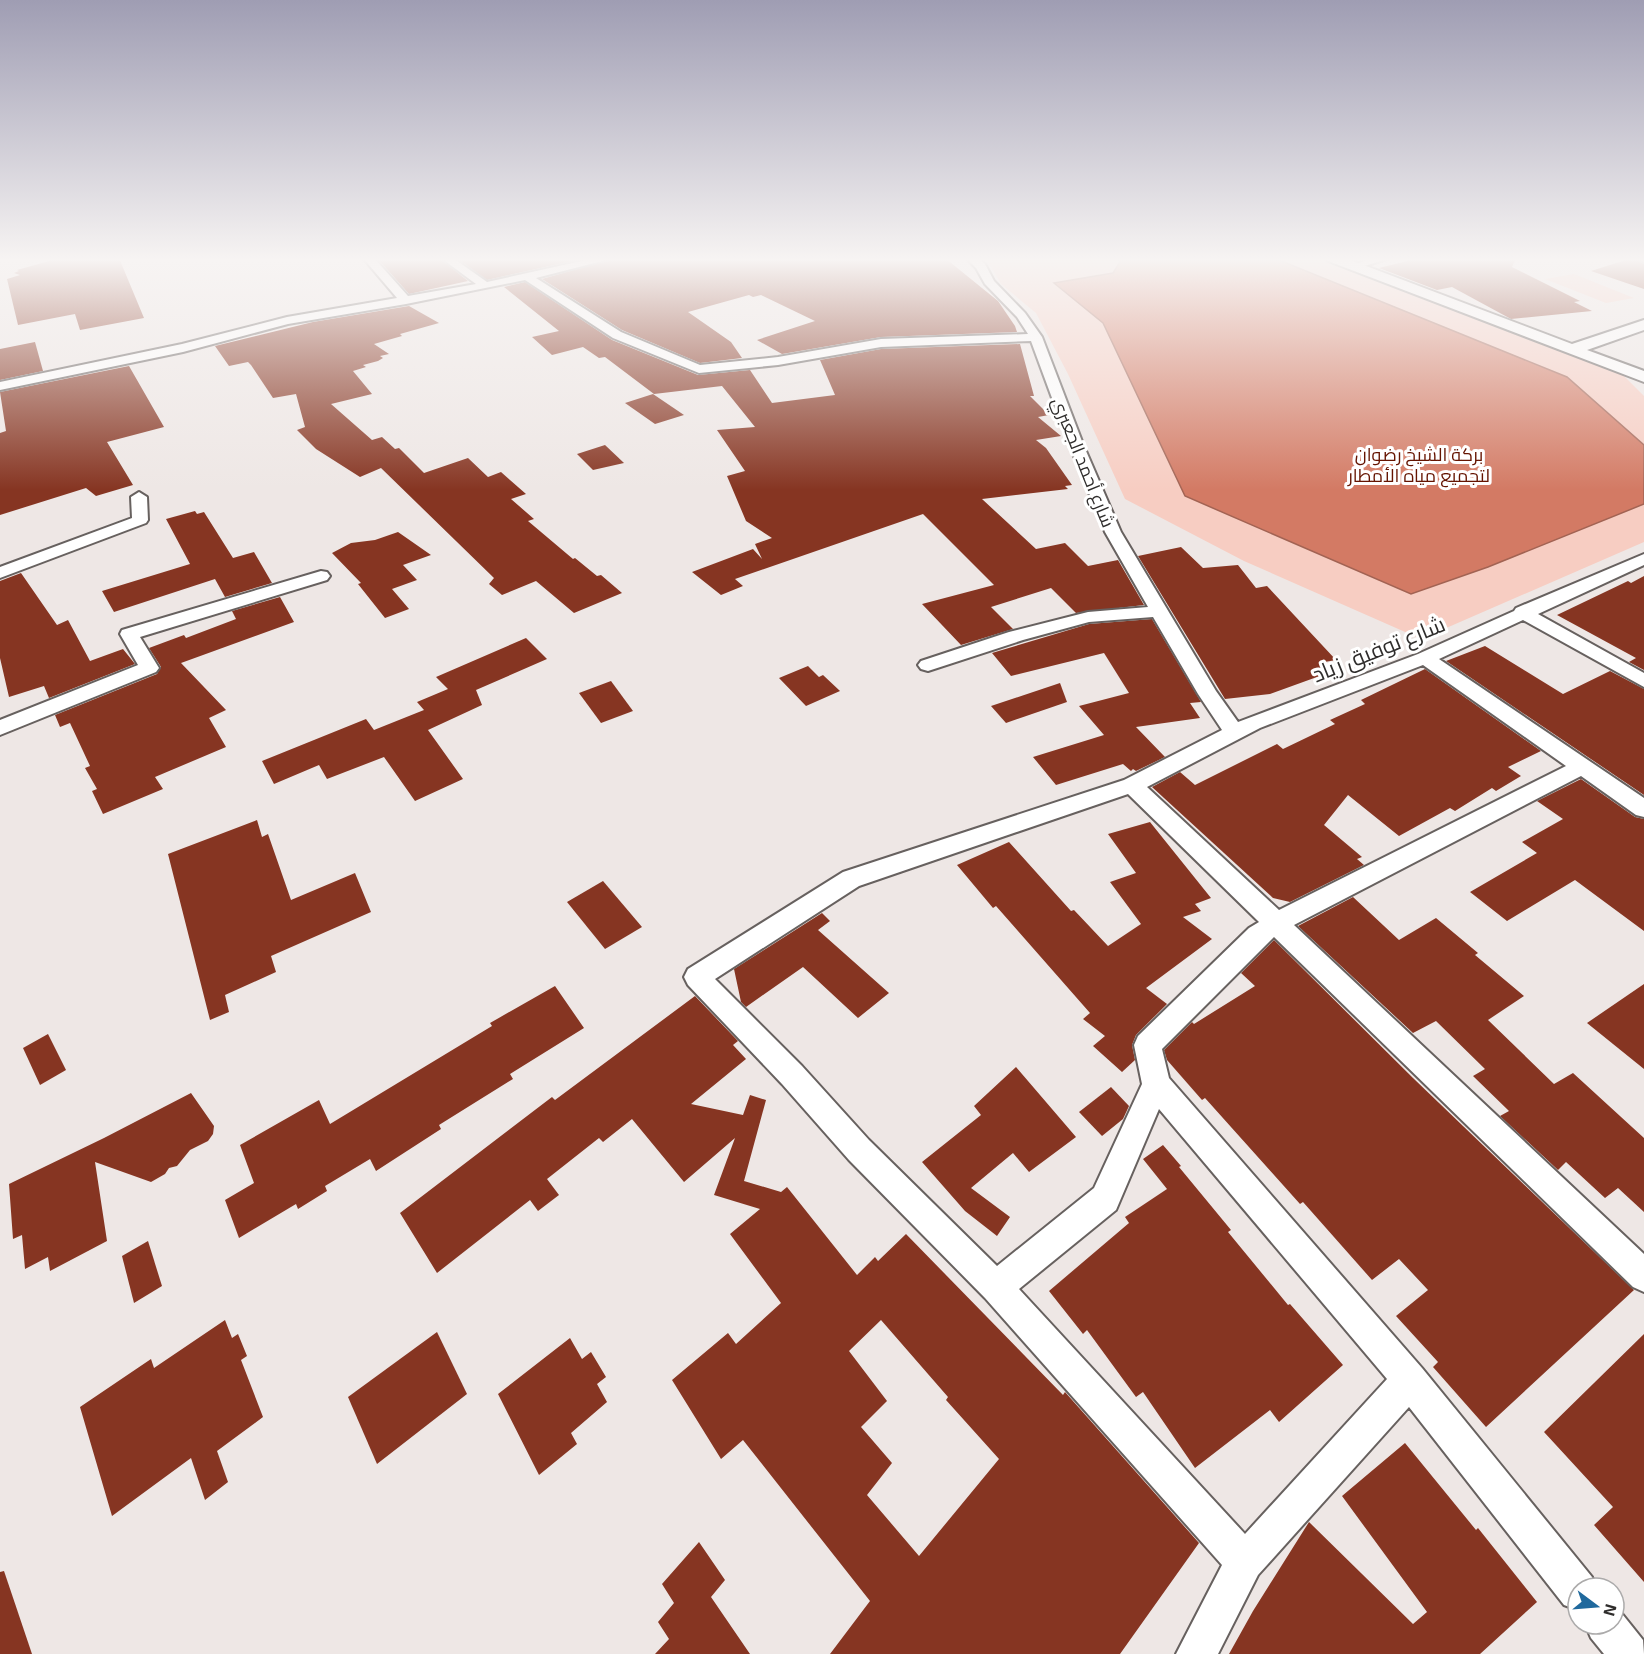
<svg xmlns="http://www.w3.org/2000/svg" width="1644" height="1654" viewBox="0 0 1644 1654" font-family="'Exo 2',Cairo,sans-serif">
<rect width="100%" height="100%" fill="#eee7e5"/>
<g fill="#f7cdc2">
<path d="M981,258H1322L1619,371L1644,396V542L1421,639L1244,561L1125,499L1068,374L1036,313L1001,284L989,263Z"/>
<path d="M1574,274L1634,298L1606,303L1545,279Z"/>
</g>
<path fill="#d37a64" stroke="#a26353" stroke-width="1.5" d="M1118,258H1274L1567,377L1644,445V504L1488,567L1411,594L1185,496L1103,323L1054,283L1113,273L1120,262Z"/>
<g fill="#863522" fill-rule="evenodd">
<path d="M60,258H119L144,318L80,330L75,314L18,325L7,279L20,275L14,273L19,271L17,270Z"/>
<path d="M377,258H439L468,281L409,294Z"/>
<path d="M457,258H585L487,280Z"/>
<path d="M616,258H945L998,301L1015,326L1017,332L881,337L782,354L757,340L815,321L761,295L753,297L749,295L688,312L731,342L742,358L700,363L622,330L542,279Z"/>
<path d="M1419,258H1516L1512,267L1580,301L1574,302L1592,311L1511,319L1452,287L1437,290L1379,268Z"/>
<path d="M1632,258L1644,264V289L1591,271Z"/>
<path d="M525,282L612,340L698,375L750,370L772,403L835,395L820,360L881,349L1020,344L1034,396H1030L1049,415L1038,417L1061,436L1036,440L1046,448L1072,485L1065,486L1068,489L982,499L1036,549L1065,543L1088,566L1118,560L1144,605L1076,613L1051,588L991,607L1013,629L961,645L922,604L994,585L923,514L735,579L743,586L721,595L692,572L753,549L762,559L755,544L772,538L746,521L727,476L745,471L717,430L755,427L722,386L654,394L605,357L599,358L583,347L552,355L532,337L559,331L504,287Z"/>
<path d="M409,306L439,323L400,334L402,336L374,344L389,354L380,356L383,358L378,361L363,365L366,367L353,371L372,394L331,404L372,440L382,437L395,449L399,448L424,473L468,458L488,477L501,472L526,494L511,499L534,519L528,521L573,559L575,558L597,576L601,575L622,593L574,613L536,581L502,595L489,584L494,578L381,468L360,477L316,449L297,430L305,427L296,394L273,398L251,365L248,362L229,366L215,346L313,322Z"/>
<path d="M35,342L43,371L0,380V349Z"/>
<path d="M129,366L164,427L107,442L133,485L96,496L86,488L0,515V433L6,431L0,392Z"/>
<path d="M653,394L684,415L655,424L625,403Z"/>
<path d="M605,445L624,463L593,470L577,454Z"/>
<path d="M195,511L197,514L204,512L233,558L254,552L272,583L225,597L215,579L114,612L102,591L190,564L166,519Z"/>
<path d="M398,532L431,555L403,565L417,580L392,589L409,609L385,618L358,584L361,583L332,553L351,543L375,540Z"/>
<path d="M1181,547L1203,568L1238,565L1256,588L1267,586L1336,660L1319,663L1328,673L1270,694L1225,699L1138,556Z"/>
<path d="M21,573L57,625L68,620L90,661L123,649L135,664L49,698L44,686L9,697L0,658V581Z"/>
<path d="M1644,576V670L1629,662L1636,658L1557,615L1628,581L1631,583Z"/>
<path d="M280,597L294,622L181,663L226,710L209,718L226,747L155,777L163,789L103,814L92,791L97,789L85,768L90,766L70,723L60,727L55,715L157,674L161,667L149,648L184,635L186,638L236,619L232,611Z"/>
<path d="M1152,619L1201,702L1190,703L1200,718L1136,727L1165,757L1136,771L1133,769L1131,771L1123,764L1056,785L1033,757L1104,735L1079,706L1129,693L1104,653L1011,676L992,653L1089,624Z"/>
<path d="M526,638L547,659L476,690L482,705L428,730L463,779L415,801L384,757L327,779L319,765L274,784L262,761L366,719L374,730L424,710L417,702L448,689L436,677Z"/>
<path d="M1485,646L1563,694L1610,671L1644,689V795L1446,661Z"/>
<path d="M808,666L819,677L823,675L840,691L806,706L779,678Z"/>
<path d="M1425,669L1541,751L1508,767L1521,776L1496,791L1492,788L1455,811L1450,808L1399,836L1348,795L1324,825L1362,857L1357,859L1364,865L1290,902L1273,898L1152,787L1180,772L1195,785L1277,744L1283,749L1335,724L1330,720L1365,704L1361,700Z"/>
<path d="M611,681L633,711L601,723L579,693Z"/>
<path d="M1060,683L1067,702L1006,723L991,706Z"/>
<path d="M1581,779L1635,817L1644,819V931L1575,880L1507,921L1470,892L1537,853L1522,842L1563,819L1537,801Z"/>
<path d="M257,820L262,837L268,834L291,900L355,873L371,912L271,956L276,972L225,995L229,1012L210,1020L168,854Z"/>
<path d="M1150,822L1211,898L1195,904L1201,911L1183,917L1212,939L1146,988L1167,1004L1136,1035L1132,1045L1135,1060L1122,1072L1093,1046L1105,1036L1083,1019L1090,1013L996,906L993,908L957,865L1009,842L1071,911L1074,910L1108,946L1141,924L1110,882L1136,873L1108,834Z"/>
<path d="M603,881L642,927L605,949L567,902Z"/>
<path d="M1353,897L1399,940L1436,918L1478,953L1475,955L1524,996L1488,1020L1554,1084L1573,1073L1644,1138V1212L1618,1188L1605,1198L1566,1162L1558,1170L1500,1116L1509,1111L1473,1076L1485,1069L1436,1021L1413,1033L1298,926Z"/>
<path d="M822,913L830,921L818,930L889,993L858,1018L803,967L746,1007L741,1002L734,969Z"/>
<path d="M1274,940L1413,1078L1634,1290L1486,1427L1433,1367L1438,1362L1396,1316L1428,1290L1399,1259L1372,1280L1303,1202L1300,1204L1205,1098L1202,1100L1167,1060L1164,1050L1192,1022L1194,1024L1255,986L1241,973Z"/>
<path d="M1644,984V1069L1587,1023Z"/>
<path d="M555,986L584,1028L510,1074L513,1079L439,1125L441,1129L376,1171L370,1159L325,1186L327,1191L298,1209L296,1204L239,1238L225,1200L254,1183L240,1145L319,1100L330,1124L492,1026L490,1023Z"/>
<path d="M695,996L738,1041L733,1045L746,1059L691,1104L743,1115L750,1095L766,1100L744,1181L781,1192L787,1187L857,1275L875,1257L878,1261L906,1234L1063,1395L1065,1392L1199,1543L1120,1654H830L870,1601L743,1440L721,1459L672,1380L728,1333L736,1344L781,1303L730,1234L760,1209L714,1195L735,1138L684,1182L632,1119L603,1142L599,1138L547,1179L559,1195L538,1211L530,1200L437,1273L400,1213L552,1097L555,1100ZM881,1320L948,1397L946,1400L999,1459L919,1556L867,1495L892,1463L861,1427L887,1401L849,1351Z"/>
<path d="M48,1034L66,1070L40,1085L23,1048Z"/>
<path d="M1016,1067L1076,1137L1029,1172L1013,1153L971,1188L1010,1217L997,1236L965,1211L922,1162L981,1115L974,1106Z"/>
<path d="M1111,1087L1129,1106L1123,1119L1102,1136L1079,1112Z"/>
<path d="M191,1093L214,1126L213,1134L208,1141L190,1150L177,1166L169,1168L165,1174L151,1182L95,1162L107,1241L50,1271L48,1257L25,1269L22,1235L13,1239L9,1184L104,1138Z"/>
<path d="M1163,1145L1181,1166L1179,1167L1231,1230L1228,1232L1288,1305L1290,1304L1343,1365L1279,1422L1270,1410L1195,1468L1143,1392L1136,1397L1087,1330L1083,1334L1049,1291L1129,1223L1125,1217L1167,1189L1143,1159Z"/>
<path d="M148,1241L162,1286L134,1303L122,1256Z"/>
<path d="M225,1320L232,1338L238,1334L247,1356L241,1360L263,1417L217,1451L228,1482L205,1500L191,1458L112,1516L80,1407L151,1359L154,1368Z"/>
<path d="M437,1332L467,1394L377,1464L348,1397Z"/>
<path d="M1644,1334V1582L1594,1525L1613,1507L1544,1432Z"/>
<path d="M570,1338L582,1359L591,1352L606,1377L597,1384L607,1402L571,1433L577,1444L539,1475L498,1394Z"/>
<path d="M1405,1443L1476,1530L1478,1528L1537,1602L1480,1654H1229L1253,1611L1309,1522L1413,1624L1427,1612L1342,1496Z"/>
<path d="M699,1542L725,1580L711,1597L750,1654H655L669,1639L658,1622L674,1603L662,1584Z"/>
<path d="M4,1571L32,1654H0V1572Z"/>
</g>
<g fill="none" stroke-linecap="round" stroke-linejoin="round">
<g stroke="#67615f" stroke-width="4">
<g id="minor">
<path d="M363,258H374L408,296L476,284L441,258H453L487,282L595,258H614L536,278L621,332L700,365L778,357L881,339L1028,334L1017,317L985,284L976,268L966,258H978L985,264L994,281L1025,313L1042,337L1083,444L1121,532L1216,691L1238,722L1418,654L1514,611L1516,608L1644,554V565L1538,614L1644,673V687L1523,620L1439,659L1644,798V817L1636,815L1581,776L1294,925L1644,1254V1292L1633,1287L1274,937L1162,1049L1169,1078L1422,1368L1592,1577L1596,1588H1578V1610L1564,1605L1409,1407L1258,1575L1218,1654H1176L1222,1565L985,1298L849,1160L782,1084L688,985L684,977L688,969L843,872L1124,780L1222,730L1198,694L1153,617L1089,622L1023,640L928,671L921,669L918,665L921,661L1009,632L1088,612L1148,607L1105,532L1069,444L1031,341L881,347L778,365L699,373L613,338L525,280L406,304L288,324L183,352L0,390V382L182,344L287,317L397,298ZM1423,665L1566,766L1279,910L1147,787L1260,728ZM1128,794L1259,922L1249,928L1138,1036L1134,1045L1142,1084L1094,1188L997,1266L869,1140L802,1066L715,979L859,886ZM1159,1109L1387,1379L1245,1534L1019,1289L1116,1210Z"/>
<path d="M1373,258H1390L1355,269L1350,266Z"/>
<path d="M1637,258H1644V262Z"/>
<path d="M139,492L147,497L148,520L146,523L0,578V567L132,518L131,497Z"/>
<path d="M321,571L327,572L330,576L327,580L140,637L159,668L156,672L0,735V720L138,665L120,634L122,630Z"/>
<path d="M1614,1608L1619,1610L1643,1640L1644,1654H1604L1591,1638L1585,1624H1614Z"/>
</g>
</g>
<g stroke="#67615f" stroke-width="4">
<path id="tertiary" d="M1326,258H1345L1572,344L1644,320V330L1587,350L1644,371V382L1328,261Z"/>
</g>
<use href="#minor" fill="#fff" fill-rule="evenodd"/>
<use href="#tertiary" fill="#fff" fill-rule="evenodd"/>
</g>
<linearGradient id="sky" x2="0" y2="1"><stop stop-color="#9f9db3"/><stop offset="0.53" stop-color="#f7f4f3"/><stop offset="1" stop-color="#f7f4f3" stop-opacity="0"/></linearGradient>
<rect width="1644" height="490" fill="url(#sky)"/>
<g text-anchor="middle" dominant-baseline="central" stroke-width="6" stroke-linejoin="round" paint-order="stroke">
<g font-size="18" fill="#651401" stroke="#fff">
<text x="1419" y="454">بركة الشيخ رضوان<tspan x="1419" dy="21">لتجميع مياه الأمطار</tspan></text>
</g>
<g font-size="18" fill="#2f2d2c" stroke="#fff">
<text transform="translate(1084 462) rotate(68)">شارع أحمد الجعبري</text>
</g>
<g font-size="22" fill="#2f2d2c" stroke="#fff">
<text transform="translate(1378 648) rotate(-22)">شارع توفيق زياد</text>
</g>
</g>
<g transform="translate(1596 1606) rotate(106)"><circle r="28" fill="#ffffff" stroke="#acabab" stroke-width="1.5"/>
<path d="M0-4.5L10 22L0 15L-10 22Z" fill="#20699d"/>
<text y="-9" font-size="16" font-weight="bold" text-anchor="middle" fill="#2f2d2c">N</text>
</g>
</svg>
